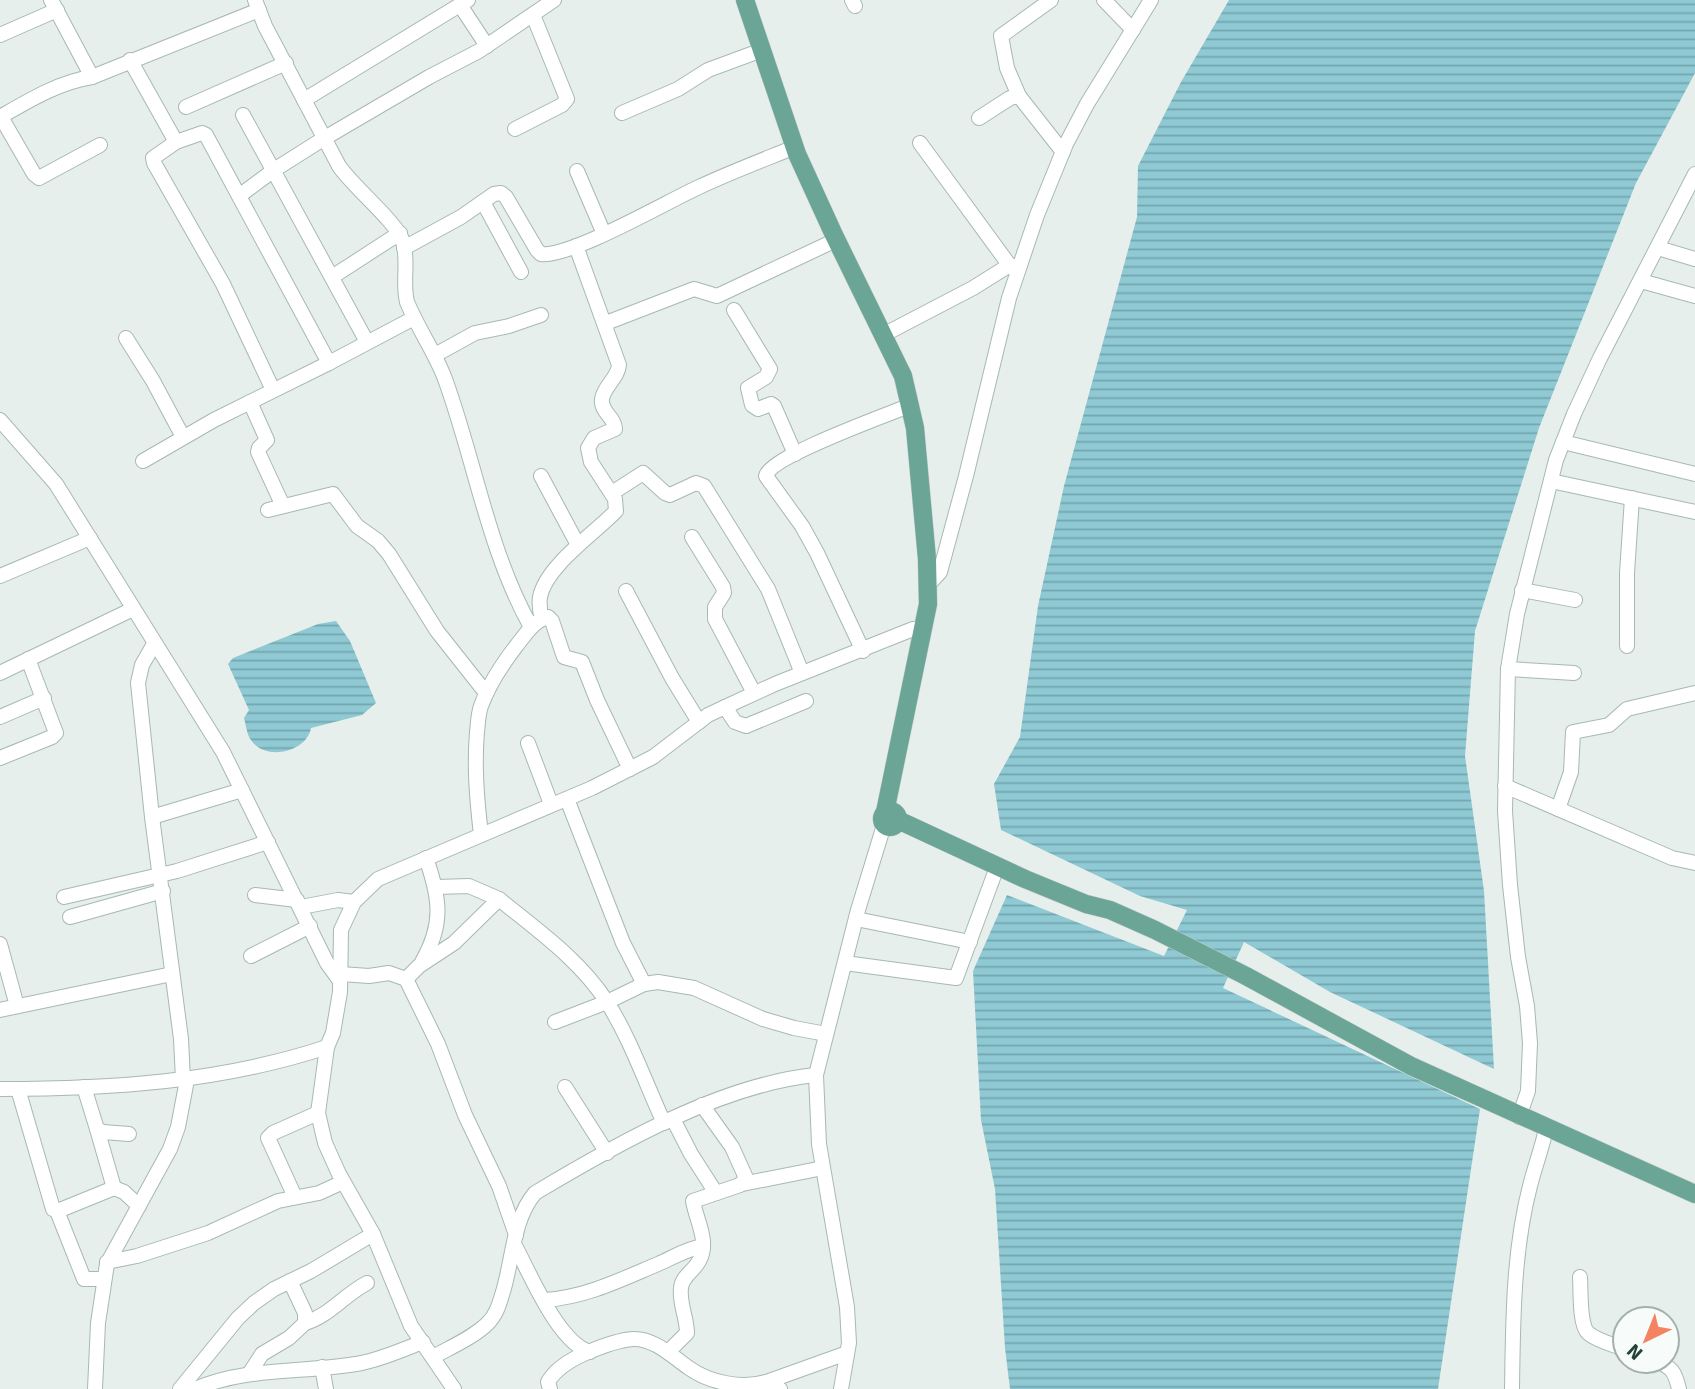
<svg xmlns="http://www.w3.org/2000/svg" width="1695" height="1389" viewBox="0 0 1695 1389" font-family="Signika,sans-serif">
<defs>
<pattern id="water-rules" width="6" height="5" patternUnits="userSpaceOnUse" patternTransform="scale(1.75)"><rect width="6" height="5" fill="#8ec9d4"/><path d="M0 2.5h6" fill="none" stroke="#74a5ad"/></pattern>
</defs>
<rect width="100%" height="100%" fill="#e6efeb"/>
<g fill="url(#water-rules)">
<path d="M1229,0H1695V73L1636,183L1539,428L1475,631L1465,756L1484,891L1494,1069L1330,992L1244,942L1223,988L1480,1109L1438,1389H1010L1005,1348L995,1189L981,1120L973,971L1007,895L1164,956L1187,910L1140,896L1001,830L994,784L1020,737L1038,606L1064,486L1137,217L1138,166L1181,82Z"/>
<path d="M336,621L350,641L376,703L362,715L311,728C307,752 265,762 251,740C247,735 246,725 244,718L249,710L228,664L233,658L318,624Z"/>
</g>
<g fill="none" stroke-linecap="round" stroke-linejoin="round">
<g stroke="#a8b8b2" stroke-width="16">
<g id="minor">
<path d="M51,0L92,77"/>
<path d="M255,0L265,26L339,166C353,187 398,223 403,242C409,261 402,282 407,302C418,329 435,352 445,379C475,461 488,550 531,627"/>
<path d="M852,0L855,6"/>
<path d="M1104,0L1133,30"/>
<path d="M460,5L487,46"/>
<path d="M0,35L57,10"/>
<path d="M130,60L176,142L202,133L206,135L329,363"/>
<path d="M1019,96L1007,68L1001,36L1051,0"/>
<path d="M304,100L468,0"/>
<path d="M186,107L286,63"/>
<path d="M622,113L678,89L708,70L762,50"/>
<path d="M243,115L367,342"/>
<path d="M0,117C28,101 59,82 92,77L259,10"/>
<path d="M1,117L34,174L39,178L100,145"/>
<path d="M979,118L1010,98L1019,96L1063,152"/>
<path d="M515,129L562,105L567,99L533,15"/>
<path d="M176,142L153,158L154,163L223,284L273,390"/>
<path d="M920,143L1010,266"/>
<path d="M577,171L604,234"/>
<path d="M239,196L274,170L323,139L429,77L479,51L554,0"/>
<path d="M483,202L521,272"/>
<path d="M404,248L461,217L494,194L501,193L506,197L537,250L541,254C570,258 668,201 699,187C731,172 763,160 795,147"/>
<path d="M1658,248L1695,259"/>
<path d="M332,277L400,233"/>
<path d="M1641,281L1695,296"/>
<path d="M734,310L770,369L766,377L748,388L752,405L758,409L771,404L774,406L795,454"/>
<path d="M606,323L694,289L717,296L836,240"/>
<path d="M883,335L973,288L1005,268L1020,265"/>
<path d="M126,338L153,381L183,437"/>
<path d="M435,355L475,333L509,326L541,315"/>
<path d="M250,402L267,440L259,448L258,452L283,506"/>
<path d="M0,420L56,484L223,752L327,963L340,981"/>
<path d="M1563,442L1695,474"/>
<path d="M143,461L214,420L329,363L414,318"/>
<path d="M541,476L578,545"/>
<path d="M1551,481L1695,512"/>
<path d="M612,493L643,473L665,493L670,495L696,483L704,486L768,589L802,673"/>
<path d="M268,510L333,494L357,526L378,541L389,554L437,631L486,693"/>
<path d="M692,537L723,587L724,593L715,607V619L754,693"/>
<path d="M0,576L90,538"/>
<path d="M928,585L940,572L966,476L1009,298L1037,215L1066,144L1087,104L1151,0"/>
<path d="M1522,590L1575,600"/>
<path d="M626,591L672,678L699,722"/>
<path d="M542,619C540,612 539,604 540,597C546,566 595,533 616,511L615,499L591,462L588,448L594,438L615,429C615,417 600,412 602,399C604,386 618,378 619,365L576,246"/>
<path d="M154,644L142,665L138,683L152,817L181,1039L183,1080"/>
<path d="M1627,646V573L1632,498"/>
<path d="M863,651L817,553L802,526L766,476C771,456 887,415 911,405"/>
<path d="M1508,669L1574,673"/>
<path d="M0,673L133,609"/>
<path d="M725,707L735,722L746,726L806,701"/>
<path d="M0,717L44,698"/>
<path d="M528,743L551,804"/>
<path d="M0,758L52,737L56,733L28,659"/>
<path d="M1505,786L1672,858L1695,863"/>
<path d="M567,799L623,943L644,984"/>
<path d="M1558,809L1571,772L1573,732L1609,725L1627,709L1695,693"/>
<path d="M152,817L242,790"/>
<path d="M481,835C477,800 474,767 477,732C478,724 478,714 481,706C489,684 503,663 517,645C526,634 533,621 548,617L552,621L564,657L582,662L597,700L630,769"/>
<path d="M436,887L469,886L499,899"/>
<path d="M255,895L297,900"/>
<path d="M64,897L177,871L268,842"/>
<path d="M301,907L338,900L354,902"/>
<path d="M70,917L163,891"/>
<path d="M856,919L970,942"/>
<path d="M0,944L17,1006"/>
<path d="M251,956L310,926"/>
<path d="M422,962C444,924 440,898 426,858"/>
<path d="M845,963L956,978L997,867"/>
<path d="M341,974L369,976L389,973L406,979L438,1044L465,1115L499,1186L516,1235"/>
<path d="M406,979L419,966L454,943L499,899C537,930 580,960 607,1002C630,1038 646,1084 664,1123"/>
<path d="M0,1010L172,974"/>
<path d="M555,1022L607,1002L644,984L658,982L694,988L763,1019L794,1028L826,1034"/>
<path d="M84,1087L97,1129L103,1132L129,1134"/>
<path d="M565,1087L607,1153"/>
<path d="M0,1089C111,1089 221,1082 327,1047"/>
<path d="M18,1089L53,1209L60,1210L114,1188L124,1192L139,1206"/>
<path d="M1519,1117L1528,1091L1530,1043L1527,1006L1518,957L1510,885L1505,811L1508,669L1517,614L1556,460L1574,414L1600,358L1695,174"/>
<path d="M673,1119L691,1154L716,1193"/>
<path d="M97,1129L114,1188"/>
<path d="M742,1184L823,1168"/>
<path d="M295,1197L268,1138L273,1133L318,1113"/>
<path d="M57,1211L84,1279H104"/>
<path d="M514,1244C530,1273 558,1343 590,1352"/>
<path d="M107,1262L137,1256L208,1233L278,1201L319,1193L343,1182"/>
<path d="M1580,1277C1581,1290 1579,1324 1588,1333C1597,1341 1614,1345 1625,1349"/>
<path d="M545,1300C586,1297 620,1280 658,1264C674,1257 686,1249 703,1246"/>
<path d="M305,1323C329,1316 344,1295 367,1283"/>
<path d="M668,1352L687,1333C687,1318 679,1303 681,1288C682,1276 694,1271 699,1261C710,1242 696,1220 693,1201L740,1185L746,1178L732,1147L702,1105"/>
<path d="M433,1357C451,1347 474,1337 488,1323C496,1315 499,1305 502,1295C513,1262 512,1220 535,1193C615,1145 722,1084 816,1075"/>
<path d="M1656,1361C1672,1367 1675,1372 1679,1389"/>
<path d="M322,1367L326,1389"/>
<path d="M249,1374L262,1354L289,1338L305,1323V1313L290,1281"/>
<path d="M766,1382L847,1353"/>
<path d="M95,1389L98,1323L107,1264L170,1149L178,1127L187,1080"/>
<path d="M180,1389L238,1318L254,1303L274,1289L311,1271L373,1234"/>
<path d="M195,1389C246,1367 302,1373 356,1364C378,1361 401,1350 423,1342"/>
<path d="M454,1389L411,1326L373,1234L339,1174L325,1143L318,1113L327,1047L333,1033L340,992L341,930L354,902L378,879L592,788L653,757L708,715L725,707L775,684L913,629L924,628"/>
<path d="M550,1389L548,1382C556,1368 572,1359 586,1353C600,1347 618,1340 633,1339C654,1338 673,1357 689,1368C710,1383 742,1389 766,1382L780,1389"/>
<path d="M841,1389L849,1343L847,1307L819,1144L816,1075L858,910L884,825"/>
<path d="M1512,1389C1513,1322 1513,1251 1530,1186C1535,1166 1542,1148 1546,1129"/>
</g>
</g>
<g stroke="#c2cac8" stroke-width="19">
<g id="major">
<path d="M745,0L797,154L834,235L903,376L915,428L927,559L928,604L885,812"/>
<circle cx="890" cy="819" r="8"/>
<path d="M898,820L1025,879L1086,904L1110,910L1155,930L1246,976L1411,1066L1695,1194"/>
</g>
</g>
<use href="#minor" stroke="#fff" stroke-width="14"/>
<use href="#major" stroke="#6aa596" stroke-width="18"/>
</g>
<g transform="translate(1646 1340) rotate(223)"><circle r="33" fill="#f7fbf9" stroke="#a3b1ad" stroke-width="2"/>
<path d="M0-5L12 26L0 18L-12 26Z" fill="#f4845f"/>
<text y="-10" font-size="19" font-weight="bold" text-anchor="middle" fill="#24423a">N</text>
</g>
</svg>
